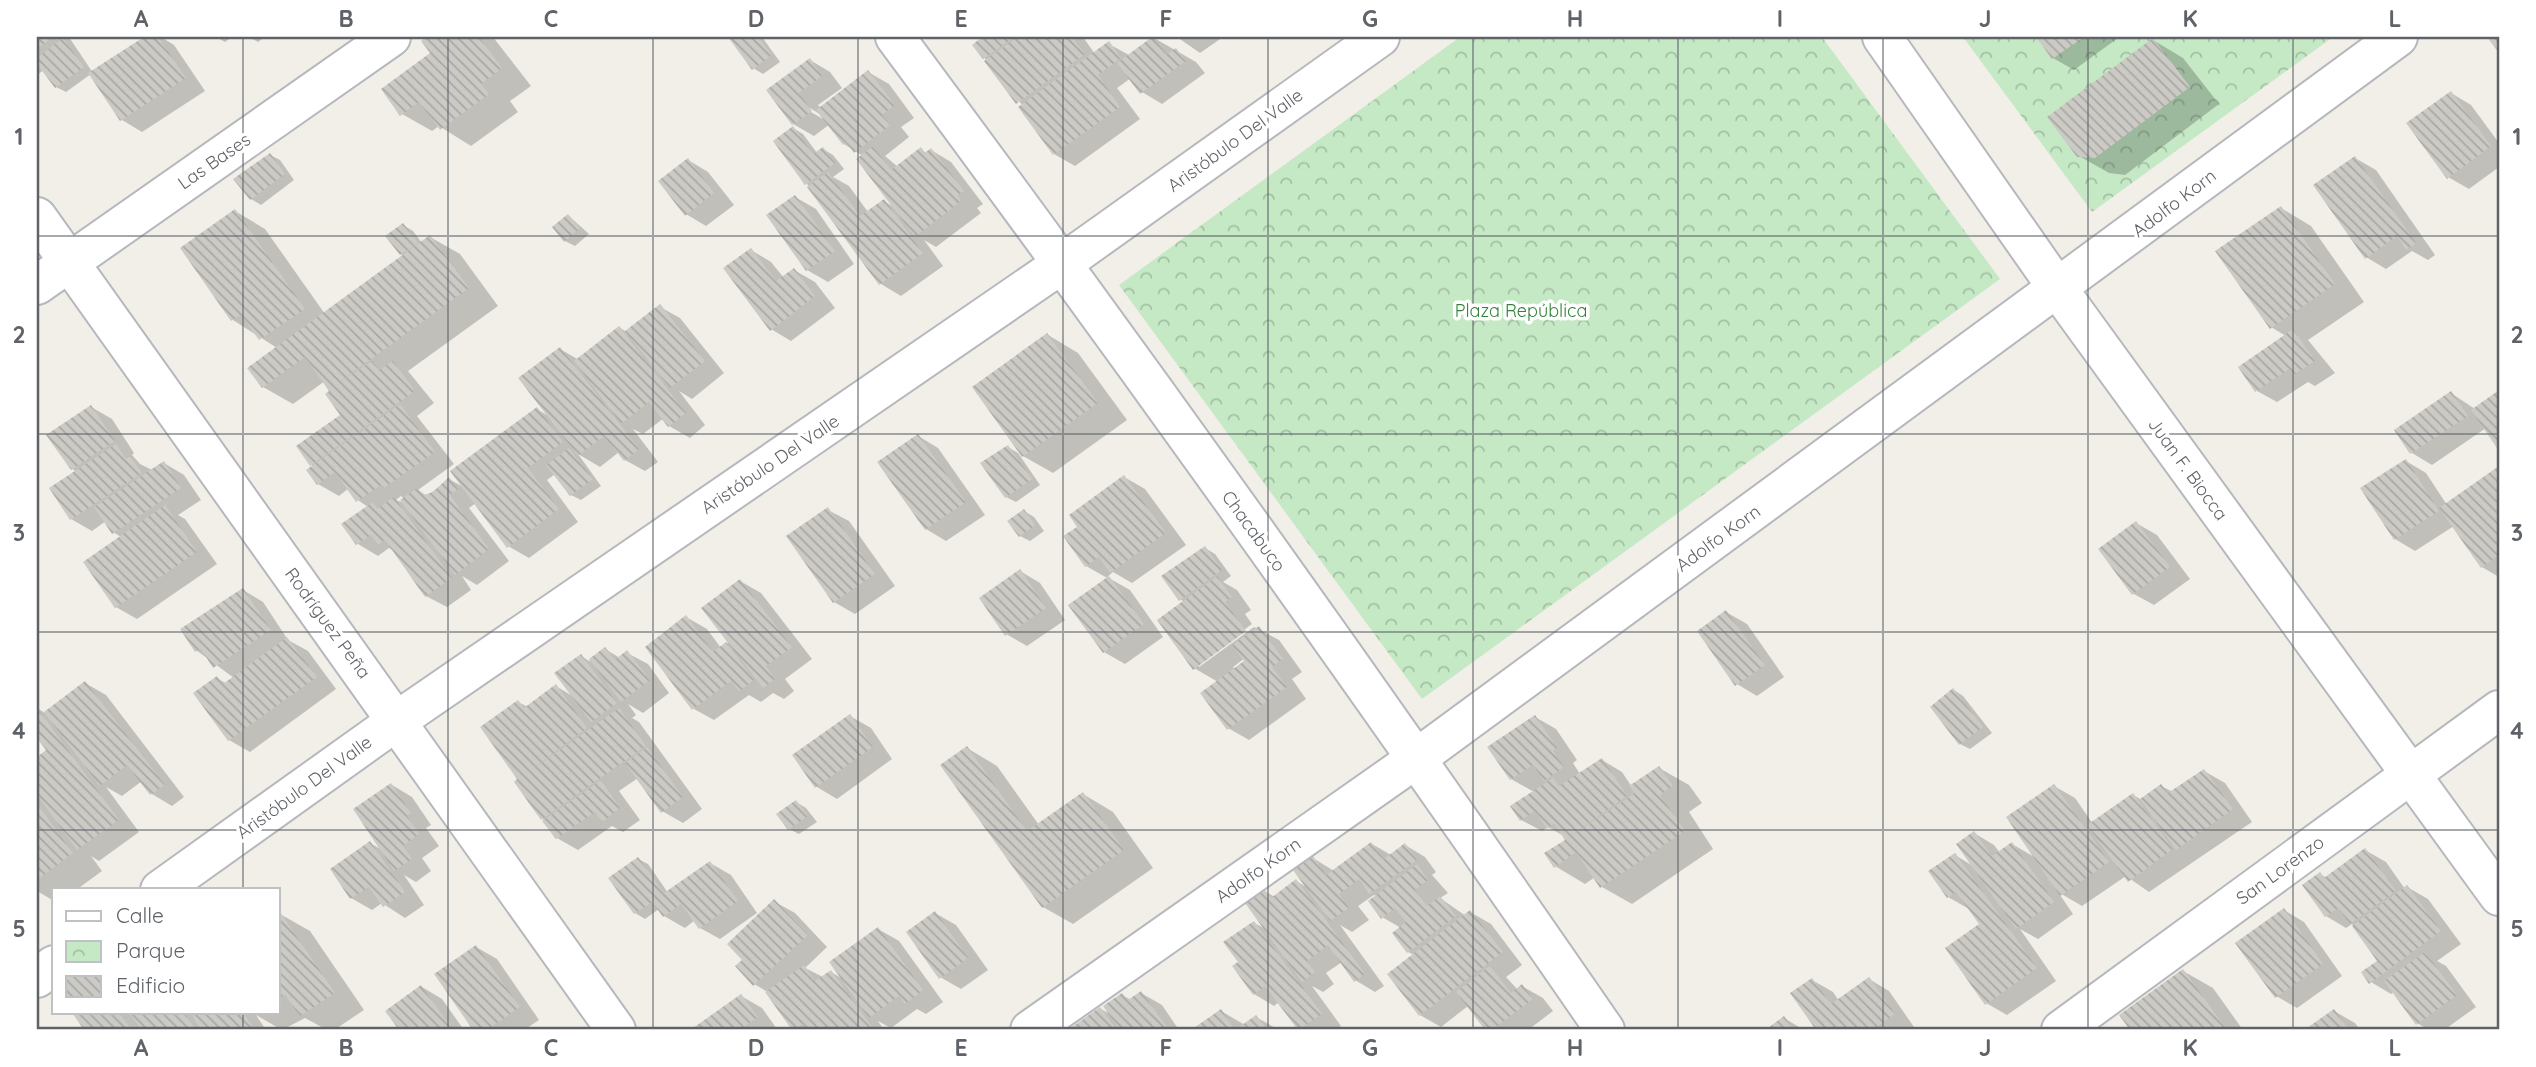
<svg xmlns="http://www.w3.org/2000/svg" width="2536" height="1067" viewBox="0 0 2536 1067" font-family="Quicksand,sans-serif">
<defs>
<pattern id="park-crowns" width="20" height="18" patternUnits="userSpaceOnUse" patternTransform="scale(1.75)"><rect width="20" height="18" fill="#c5e8c5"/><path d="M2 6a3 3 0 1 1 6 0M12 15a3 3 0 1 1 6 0" fill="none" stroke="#a3c0a4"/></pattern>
<pattern id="building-back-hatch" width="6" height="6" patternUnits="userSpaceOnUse" patternTransform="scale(1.75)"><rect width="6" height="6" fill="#cccac5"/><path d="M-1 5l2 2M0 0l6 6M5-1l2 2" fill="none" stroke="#a9a8a4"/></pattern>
</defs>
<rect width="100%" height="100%" fill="#f1efe8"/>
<g fill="url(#park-crowns)">
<path d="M1460,37H1822L2000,279L1422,699L1119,285Z"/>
<path d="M1963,37H2333L2092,212Z"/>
</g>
<g fill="#0003" fill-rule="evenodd">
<path d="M37,37H69L93,73L147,37H161L174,45L205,91L142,132L122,120L91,74L66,92L56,87L44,70L37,75Z"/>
<path d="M216,37H232L225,42Z"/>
<path d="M249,37H265L258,42Z"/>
<path d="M429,37H493L531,86L510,101L518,112L471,146L439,126L432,131L402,114L432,53L423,41Z"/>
<path d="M730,37H762L780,62L763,74L753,68Z"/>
<path d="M985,37H1083L1095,54L1109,44L1129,55L1154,38L1196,62L1205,73L1162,104L1142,92L1131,78L1117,88L1140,119L1075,166L1054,154L1023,106L974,45Z"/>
<path d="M1177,37H1223L1200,53Z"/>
<path d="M2038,37H2117L2118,38L2074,70L2053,58Z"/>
<path d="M2153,40L2183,58L2219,104L2125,175L2109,173L2079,156Z"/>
<path d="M810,60L830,72L842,88L818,105L821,108L868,72L889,84L914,118L901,127L909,137L885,156L898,167L921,150L927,153L931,150L951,162L983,204L977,208L981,213L936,247L924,240L943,266L901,296L881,284L807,184L793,128L803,134L817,153L823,149L833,155L844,169L833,177L849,186L868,212L884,201L895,208L863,156L844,144L830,124L814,136L793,124L769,90ZM805,105L823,116V119L804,108Z"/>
<path d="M2451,93L2471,105L2499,143V167L2469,189L2448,177Z"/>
<path d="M270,155L280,160L294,180L261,205L251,199Z"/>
<path d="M2355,158L2376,170L2435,255L2428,260L2412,251L2386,269L2366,257Z"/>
<path d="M688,160L708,172L734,205L706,226L686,214Z"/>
<path d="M795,197L816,209L854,264L828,282L807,270Z"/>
<path d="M2281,208L2311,226L2364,302L2308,340L2335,373L2315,386L2308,382L2277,402L2257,391L2286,336L2271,327Z"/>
<path d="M235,211L265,229L325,314L404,256L401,254L403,225L413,231L422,243L430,237L460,254L498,306L408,371L434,403L417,416L454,464L418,490L427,496L449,479L465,488L537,409L550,417L560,349L579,360L620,328L627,332L660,307L680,318L724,373L692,399L679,391L705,425L690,438L669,426L664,418L643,434L633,429L658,462L645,471L625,460L619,452L600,467L578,454L601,486L581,500L571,495L555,474L547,480L578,522L529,558L508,546L476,503L469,508L509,561L477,585L462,576L471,590L447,607L426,596L396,552L389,548L378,556L358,544L368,507L358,500L349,488L339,496L318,484L315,467L311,465L342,415L333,390L325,381L293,404L263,387L277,348L233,320ZM401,496L405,499L401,502L396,500Z"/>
<path d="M569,216L589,234L575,246L565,241Z"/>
<path d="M751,250L771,262L784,278L794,270L815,282L835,308L791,341L771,329Z"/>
<path d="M1048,335L1078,353L1127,420L1053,473L1023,456Z"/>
<path d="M2499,392V448L2486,428L2432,465L2412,453L2396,430L2451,393L2475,409Z"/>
<path d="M91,407L112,419L134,453L132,455L140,464L152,470L164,463L184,475L201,500L178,515L185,519L217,564L137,619L116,607L85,562L121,537L113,532L106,521L92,531L71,519L77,472L72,469Z"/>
<path d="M918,436L938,448L985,515L946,541L926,529Z"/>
<path d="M1008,447L1018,453L1040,485L1016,502L1006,497Z"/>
<path d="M2406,461L2426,473L2447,505L2499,468V577L2482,567L2454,526L2415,551L2395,539Z"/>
<path d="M1124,477L1145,489L1186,545L1132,583L1113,572L1107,577L1130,590L1163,637L1125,664L1104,652L1109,579L1086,566L1080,527Z"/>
<path d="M828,510L849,521L895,586L855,614L834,602Z"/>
<path d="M1024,511L1034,517L1044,531L1030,541L1020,536Z"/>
<path d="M2136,523L2157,535L2190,579L2154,605L2134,594Z"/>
<path d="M1205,548L1215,554L1231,576L1223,582L1237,590L1251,610L1245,614L1252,624L1199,663V667L1254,627L1279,640L1302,672L1292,679L1306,699L1249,740L1228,728L1218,682L1194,668L1184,602L1180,599ZM1245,658L1247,661L1235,669L1233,667Z"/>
<path d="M1020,571L1040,583L1065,620L1027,646L1006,634Z"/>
<path d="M740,581L761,593L812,659L785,679L794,691L784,699L773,693L761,702L749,695L714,720L694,709L686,617L707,629L721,648L729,642Z"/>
<path d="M243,590L263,602L288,640L308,651L336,689L250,752L229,740L217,678L227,684L234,678L196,650Z"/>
<path d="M1726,612L1747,624L1784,677L1757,696L1737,684Z"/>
<path d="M605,649L620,658L627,653L648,664L669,693L643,713L628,704L636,715L632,718L639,722L702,809L683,823L662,811L638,778L619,791L640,820L623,832L612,826L578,850L557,838L516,782L520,780L518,702L528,707L556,686L574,697L581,656L589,661Z"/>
<path d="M85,683L106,695L184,797L172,806L152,794L142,781L122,796L106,787L139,832L99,861L91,856L102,871L76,890H54V901L37,891V759L48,750L37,735V708L45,713Z"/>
<path d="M1954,690L1963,696L1992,733L1970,749L1960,744Z"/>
<path d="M850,716L871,728L892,759L837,799L817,787L795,756Z"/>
<path d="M1535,717L1556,729L1577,760L1573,763L1580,774L1602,760L1622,772L1632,787L1659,768L1689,785L1702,803L1689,812L1713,849L1632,904L1602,887L1595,877L1585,884L1555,866L1569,839L1548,827L1542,831L1521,820L1534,792L1511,779Z"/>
<path d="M967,748L997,766L1039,825L1083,794L1113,812L1153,868L1073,924L1043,907L942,766Z"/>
<path d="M2204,771L2225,783L2252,822L2149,892L2126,876L2082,906L2058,892L2073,914L2038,939L2020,929L2056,981L2007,1015L1986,1003L1982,925L1969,909L1948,897L1955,855L1973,866L1974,833L1994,845L2000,853L2012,844L2036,858L2054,786L2075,798L2093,824L2133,795L2142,800L2161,786L2173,792Z"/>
<path d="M392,785L412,797L431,825L426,828L439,846L422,858L431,871L416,882L404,875L424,905L405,918L382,903L372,910L351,898L370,843L382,850Z"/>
<path d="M796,802L806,808L817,822L799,834L789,829Z"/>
<path d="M1372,844L1391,855L1405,845L1425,857L1436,872L1432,875L1448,893L1440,898L1466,916L1470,912L1491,924L1522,965L1506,977L1518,990L1522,986L1543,998L1553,1011L1528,1030H1487L1468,1006L1441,1027L1420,1015L1389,974L1414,955L1408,952L1401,928L1382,917L1377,896L1374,895L1358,906L1369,920L1352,932L1340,925L1384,986L1375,992L1355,980L1342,962L1326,973L1334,984L1323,992L1312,986L1341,1026L1335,1030H1300L1279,1002L1274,1006L1254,994L1240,962L1254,923L1266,929L1264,891L1275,897L1296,881L1308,888L1313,858L1334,871Z"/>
<path d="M2365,850L2386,862L2405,889L2407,887L2428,899L2461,944L2437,961L2446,966L2476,1007L2444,1030H2429L2417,1023L2394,992L2391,994L2371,982L2380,961L2352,924L2346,928L2326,916L2320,874L2327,878Z"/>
<path d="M638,859L648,864L668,893L710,863L731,875L757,913L720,939L700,928L695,920L685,928L664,916L659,909L645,919L635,913Z"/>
<path d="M775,902L795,913L827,947L805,968L823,977L831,972L843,979L878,929L899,941L943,1002L926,1014L917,1009L891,1028L878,1021L884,1030H794L766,991L754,984L745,960Z"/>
<path d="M2284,910L2304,922L2342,976L2297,1008L2276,996Z"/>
<path d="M935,913L956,925L988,970L961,989L940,977Z"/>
<path d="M280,914L310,931L364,1010L334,1030H327L305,1018L282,1030L256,1015L266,1030H86L75,1015L278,1013Z"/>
<path d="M476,947L497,959L539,1020L524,1030H475L436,975Z"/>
<path d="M2183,971L2213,988L2243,1030H2132L2121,1015Z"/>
<path d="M1869,979L1889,991L1914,1027L1909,1030H1818L1793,994L1812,980L1833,992L1839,1001Z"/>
<path d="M422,987L442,999L464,1030H401L388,1011Z"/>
<path d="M1141,993L1162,1005L1179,1030H1071L1101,1009L1113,1016L1122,995L1131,1000Z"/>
<path d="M741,996L762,1008L777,1029L697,1030L695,1028Z"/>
<path d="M1221,1011L1245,1025L1256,1017L1279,1030H1196Z"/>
<path d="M2334,1011L2355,1023L2360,1030H2307Z"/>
<path d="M1784,1018L1804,1030H1768Z"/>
</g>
<g fill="url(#building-back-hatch)">
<path d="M37,37H53L37,49Z"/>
<path d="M144,37H158L186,78L120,121L88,73Z"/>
<path d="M426,37H479L502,68L481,84L489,94L440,130L419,102L400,116L381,89L430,53L421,41Z"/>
<path d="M728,37H758L772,55L752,70Z"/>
<path d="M982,37H1014L983,59L972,45Z"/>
<path d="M1017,37H1072L1085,54L1016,104L984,61Z"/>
<path d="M1152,37L1167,54L1176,48L1186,61L1140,94L1117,63Z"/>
<path d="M2036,37H2084L2052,59Z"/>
<path d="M2487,37H2499V53Z"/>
<path d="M63,38L84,67L55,88L37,64V58Z"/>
<path d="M2153,38L2190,87L2095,158L2077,157L2047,117Z"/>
<path d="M1109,41L1121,58L1098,75L1120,107L1053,155L1018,107Z"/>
<path d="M810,58L822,76L799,93L812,111L792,125L766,90Z"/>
<path d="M868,70L895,105L882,115L890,125L854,153L846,142L843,145L816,110Z"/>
<path d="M2451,91L2491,146L2447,179L2406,123Z"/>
<path d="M793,126L813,154L823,147L835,163L805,185L773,141Z"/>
<path d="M873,146L891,170L921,147L925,153L931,148L964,191L958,196L961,201L915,237L856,159Z"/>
<path d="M270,153L285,174L250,200L233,179Z"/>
<path d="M2355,156L2416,243L2406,250L2397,236L2365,259L2313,185Z"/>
<path d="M688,158L714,193L685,216L658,181Z"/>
<path d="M828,172L860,216L884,199L923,253L879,285L807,187Z"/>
<path d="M795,195L835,251L806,271L766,215Z"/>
<path d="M2281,206L2335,284L2270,329L2215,251Z"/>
<path d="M235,209L305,309L259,340L241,315L231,321L180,248Z"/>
<path d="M568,214L580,228L564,242L552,227Z"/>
<path d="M403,223L418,243L400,255L385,236Z"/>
<path d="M430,235L469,288L338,383L372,361L379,370L393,361L415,391L310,466L296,446L340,415L325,394L329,391L305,357L262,388L247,368Z"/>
<path d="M751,248L776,281L794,268L815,296L770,331L723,268Z"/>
<path d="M660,304L705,361L670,388L625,331Z"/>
<path d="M619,326L686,413L668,427L649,402L621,424L574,361Z"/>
<path d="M2293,329L2315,361L2293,375L2289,369L2255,392L2238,367Z"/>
<path d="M1047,333L1098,403L1022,457L972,387Z"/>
<path d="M560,347L639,449L624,461L604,436L578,456L518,378Z"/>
<path d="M2499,390V451L2471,410Z"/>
<path d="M2451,391L2468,416L2410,454L2394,430Z"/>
<path d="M400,404L435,452L384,488L381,485L356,502L335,472L317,485L306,470Z"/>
<path d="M91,405L115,441L71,470L46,435Z"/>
<path d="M537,407L563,442L528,468L559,509L507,548L450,471Z"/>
<path d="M918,434L966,502L925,530L877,462Z"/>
<path d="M116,444L126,459L130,456L142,473L70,520L49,488Z"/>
<path d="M1008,445L1032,479L1005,498L980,463Z"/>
<path d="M569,448L593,479L570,496L546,465Z"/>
<path d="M2406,459L2439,511L2394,540L2360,488Z"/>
<path d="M164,461L181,488L112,534L94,507Z"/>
<path d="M2499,466V555L2481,568L2439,508Z"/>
<path d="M1124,475L1166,533L1110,573L1099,557L1085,567L1063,536L1077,527L1069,515Z"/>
<path d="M449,477L458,489L450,495L489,549L455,575L400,500L417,488L424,495L433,492Z"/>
<path d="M394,497L452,578L425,597L385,540L378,545L371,535L356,545L341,524L373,502L377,509Z"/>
<path d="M165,505L197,552L115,608L83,562Z"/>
<path d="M828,507L875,574L833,603L786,536Z"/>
<path d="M1024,509L1035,525L1019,537L1007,521Z"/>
<path d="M2136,521L2170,567L2132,595L2098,549Z"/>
<path d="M1205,546L1222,570L1179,601L1161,576Z"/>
<path d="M1020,569L1046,608L1005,636L979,598Z"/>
<path d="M1109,576L1144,624L1103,653L1068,605Z"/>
<path d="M1217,576L1232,597L1225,602L1246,631L1193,670L1157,620Z"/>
<path d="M740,579L792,647L766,666L775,679L763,688L701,608Z"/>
<path d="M243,588L271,630L213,668L201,649L195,652L180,629Z"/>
<path d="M1726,610L1765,665L1735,686L1697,631Z"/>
<path d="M686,615L713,652L726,642L754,680L739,691L731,681L692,710L645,647Z"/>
<path d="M1259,626L1283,659L1272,667L1287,687L1227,730L1200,693L1244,661L1232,645Z"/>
<path d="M287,637L317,677L228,741L193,693L217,676L223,684Z"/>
<path d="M605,647L615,660L627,650L650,680L621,702L589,659Z"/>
<path d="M581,654L617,703L591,722L554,673Z"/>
<path d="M85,681L165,785L150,795L127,765L100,786L44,712Z"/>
<path d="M556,684L587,728L523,776L619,708L646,746L541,820L514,782L517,779L480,727L518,700L524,708Z"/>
<path d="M1953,688L1983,727L1959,745L1930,707Z"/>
<path d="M37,708L119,820L77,850L37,795V757L46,750L37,738Z"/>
<path d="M850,714L873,747L815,788L792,755Z"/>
<path d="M1535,715L1557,748L1553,751L1564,767L1544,781L1533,765L1510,780L1487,747Z"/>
<path d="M967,746L1027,831L1083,792L1124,850L1042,908L940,765Z"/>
<path d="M647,747L683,797L661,813L625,763Z"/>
<path d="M1602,758L1627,796L1568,838L1635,793L1629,786L1659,766L1673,786L1660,795L1685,831L1600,888L1576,852L1554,868L1544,853L1565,840L1554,823L1547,829L1535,811L1520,821L1510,806L1553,778L1559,786Z"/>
<path d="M2204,769L2233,809L2176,850L2140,799L2161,784L2168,793Z"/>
<path d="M601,780L620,808L602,822L595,812L556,839L542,821Z"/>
<path d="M391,783L411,813L407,816L419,834L403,846L412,859L394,871L353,809Z"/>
<path d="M2054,784L2109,862L2060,896L2006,817Z"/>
<path d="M2133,793L2173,849L2128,882L2087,825Z"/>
<path d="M796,800L808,816L788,830L776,814Z"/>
<path d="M37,804L73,853L37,880Z"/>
<path d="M1974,831L1992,856L2012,842L2054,902L2016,929L1956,844Z"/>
<path d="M370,841L405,892L383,907L369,887L350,899L330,869Z"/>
<path d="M1371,842L1384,859L1405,843L1417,860L1369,894L1359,879L1339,894L1349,908L1330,921L1293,870L1313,856L1326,875Z"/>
<path d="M2365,848L2396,891L2350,924L2338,908L2325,917L2302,885L2320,872L2324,878Z"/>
<path d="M1955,853L2037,968L1985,1005L1945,948L1979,924L1956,892L1947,898L1928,871Z"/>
<path d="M638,857L664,893L710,861L738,901L699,929L681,904L663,917L652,902L634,914L608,878Z"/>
<path d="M1417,864L1428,880L1415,890L1427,906L1440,896L1456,916L1407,953L1392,933L1406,922L1395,908L1381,919L1368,901Z"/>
<path d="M1296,879L1365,974L1354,982L1328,945L1307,961L1315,972L1302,982L1245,903L1264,889L1271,898Z"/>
<path d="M2407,885L2441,931L2369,984L2361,972L2377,961L2352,926Z"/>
<path d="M774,899L808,935L753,986L735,966L742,960L727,944Z"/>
<path d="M2284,908L2323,964L2275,998L2235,943Z"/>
<path d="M1470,910L1503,952L1419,1016L1387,974Z"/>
<path d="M935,911L968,958L939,979L906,932Z"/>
<path d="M280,912L335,993L300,1016L285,995L278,999Z"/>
<path d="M1254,921L1322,1014L1298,1030L1265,986L1253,995L1232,966L1238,962L1223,942Z"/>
<path d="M878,927L923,990L905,1004L899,996L869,1018L829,962Z"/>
<path d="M476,945L520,1007L487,1030H473L434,974Z"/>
<path d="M2425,952L2457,995L2416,1025L2384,981Z"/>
<path d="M804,965L815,981L831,970L874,1030H807L803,1024L792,1030L765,992Z"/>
<path d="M1490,966L1511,993L1522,984L1533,999L1492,1030H1485L1456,992Z"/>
<path d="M2183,969L2227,1030H2130L2119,1015Z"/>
<path d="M1869,977L1895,1014L1872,1030H1816L1790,993L1812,978L1831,1004Z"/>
<path d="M421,985L453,1030H399L385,1011Z"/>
<path d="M1141,991L1169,1030H1120L1103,1006L1122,993L1128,1000Z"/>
<path d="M741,994L758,1017L739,1030H695L693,1028Z"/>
<path d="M1100,1007L1117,1030H1068Z"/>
<path d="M1221,1009L1235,1030L1256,1015L1267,1030H1191Z"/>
<path d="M2334,1009L2349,1030H2304Z"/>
<path d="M75,1013H119L132,1030H84L73,1014Z"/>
<path d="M129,1013H184L196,1030H142Z"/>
<path d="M191,1013H243L255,1030H200Z"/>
<path d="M1784,1016L1794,1030H1765Z"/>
</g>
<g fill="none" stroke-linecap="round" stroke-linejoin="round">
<g stroke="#b5b8bc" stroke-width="42">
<g id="minor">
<path d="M895,37C1138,364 1374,695 1605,1030"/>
<path d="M1882,37L2058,289L2499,896"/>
<path d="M37,217L616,1030"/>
<path d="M37,285L391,37"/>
<path d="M160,890L398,720L1063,263L1380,37"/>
<path d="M37,978L54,965"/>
<path d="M1030,1030L1417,758L2398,37"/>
<path d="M2061,1030L2499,710"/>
</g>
</g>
<use href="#minor" stroke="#fff" stroke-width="38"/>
</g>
<path fill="none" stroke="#5f6368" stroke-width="2" stroke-opacity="0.55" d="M243,37V890M448,37V1030M653,37V1030M858,37V1030M1063,37V1030M1268,37V1030M1473,37V1030M1678,37V1030M1883,37V1030M2088,37V1030M2293,37V1030M37,236H2499M37,434H2499M37,632H2499M37,830H2499M243,1013V1030"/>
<g text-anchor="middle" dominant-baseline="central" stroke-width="7" stroke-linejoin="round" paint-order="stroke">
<g font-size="18" fill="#5f6368" stroke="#fff">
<text transform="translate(1235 140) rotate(-36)">Aristóbulo Del Valle</text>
<text transform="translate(214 161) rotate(-35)">Las Bases</text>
<text transform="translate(2174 203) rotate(-37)">Adolfo Korn</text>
<text transform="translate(770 464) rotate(-34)">Aristóbulo Del Valle</text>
<text transform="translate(2188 469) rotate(54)">Juan F. Biocca</text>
<text transform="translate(1254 531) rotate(54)">Chacabuco</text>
<text transform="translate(1718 538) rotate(-36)">Adolfo Korn</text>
<text transform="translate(328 623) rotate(54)">Rodríguez Peña</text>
<text transform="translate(304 787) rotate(-36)">Aristóbulo Del Valle</text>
<text transform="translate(1258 870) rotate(-35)">Adolfo Korn</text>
<text transform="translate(2280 870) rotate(-36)">San Lorenzo</text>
</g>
<g font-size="18" fill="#348238" stroke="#fff">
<text x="1521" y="310">Plaza República</text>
</g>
</g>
<rect width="2536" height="1067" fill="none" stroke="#ffffff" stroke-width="77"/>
<rect x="52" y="888" width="228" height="126" fill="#ffffff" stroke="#bfc1c3" stroke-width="2"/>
<rect x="66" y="911" width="35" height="10" fill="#ffffff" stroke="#bfc1c3" stroke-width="2"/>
<text x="116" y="923" font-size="21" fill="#5f6368">Calle</text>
<rect x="66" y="941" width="35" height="21" fill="url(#park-crowns)" stroke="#bfc1c3" stroke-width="2"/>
<text x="116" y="958" font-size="21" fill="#5f6368">Parque</text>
<rect x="66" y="976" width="35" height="21" fill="url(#building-back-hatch)" stroke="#bfc1c3" stroke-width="2"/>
<text x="116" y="993" font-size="21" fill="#5f6368">Edificio</text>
<rect x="38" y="38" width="2460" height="990" fill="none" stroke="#5f6368" stroke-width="2.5"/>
<g font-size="23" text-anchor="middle" font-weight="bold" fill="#5f6368">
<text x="141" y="27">A</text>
<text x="346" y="27">B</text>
<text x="551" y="27">C</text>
<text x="756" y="27">D</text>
<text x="961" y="27">E</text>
<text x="1166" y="27">F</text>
<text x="1370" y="27">G</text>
<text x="1575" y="27">H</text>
<text x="1780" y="27">I</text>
<text x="1985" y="27">J</text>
<text x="2190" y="27">K</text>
<text x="2395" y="27">L</text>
<text x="19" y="145">1</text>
<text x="2517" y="145">1</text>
<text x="19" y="343">2</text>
<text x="2517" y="343">2</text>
<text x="19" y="541">3</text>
<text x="2517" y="541">3</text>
<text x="19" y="739">4</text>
<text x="2517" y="739">4</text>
<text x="19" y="937">5</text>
<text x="2517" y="937">5</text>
<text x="141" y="1056">A</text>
<text x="346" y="1056">B</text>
<text x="551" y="1056">C</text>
<text x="756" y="1056">D</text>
<text x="961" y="1056">E</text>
<text x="1166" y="1056">F</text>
<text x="1370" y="1056">G</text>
<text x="1575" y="1056">H</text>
<text x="1780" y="1056">I</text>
<text x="1985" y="1056">J</text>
<text x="2190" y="1056">K</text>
<text x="2395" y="1056">L</text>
</g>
</svg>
